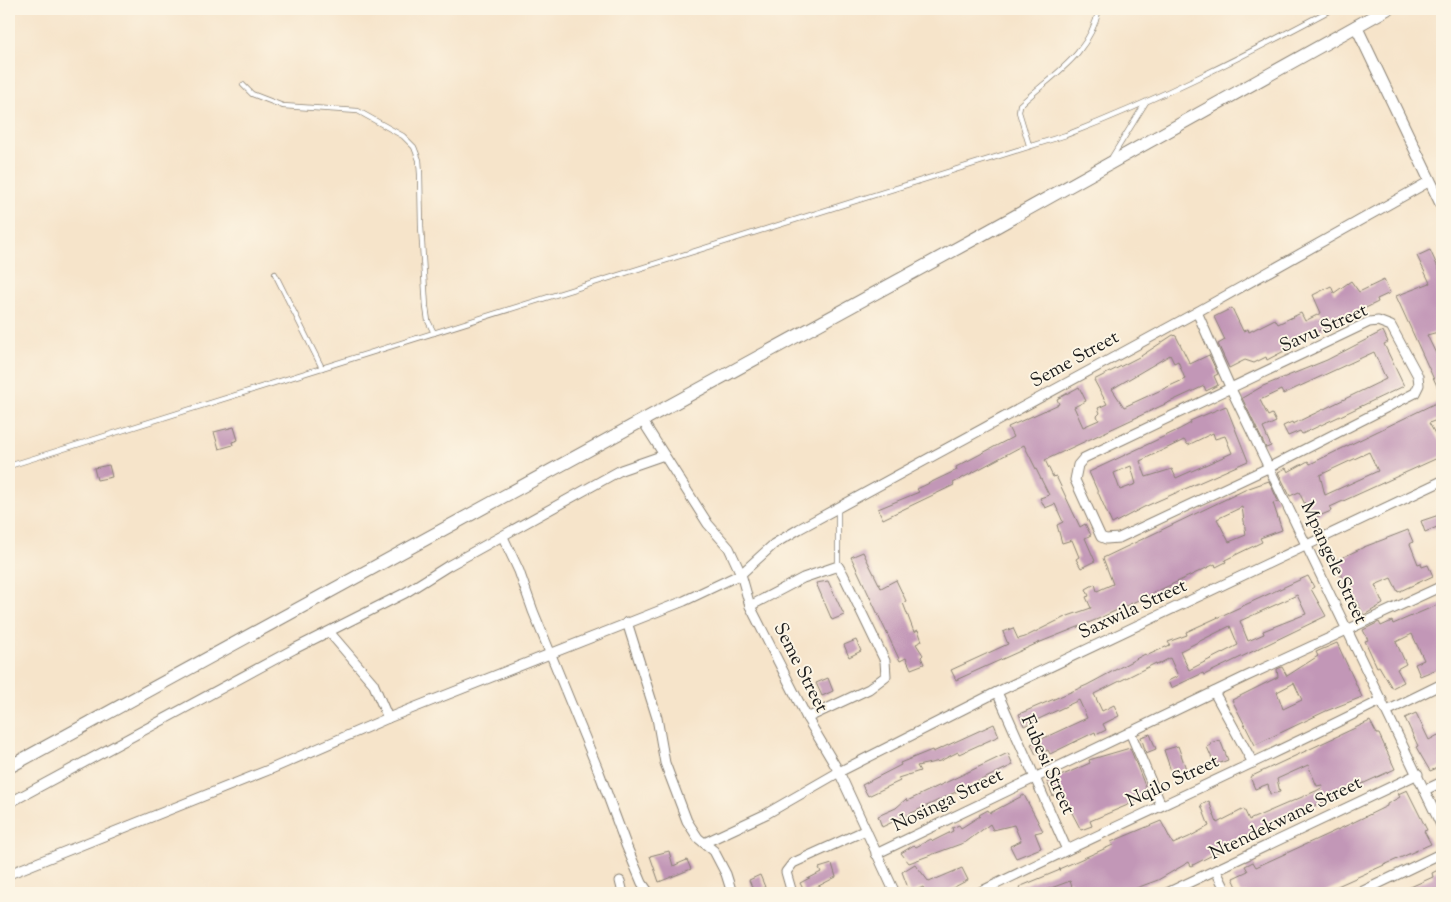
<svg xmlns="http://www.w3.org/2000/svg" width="1451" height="902" viewBox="0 0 1451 902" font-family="'Sorts Mill Goudy',serif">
<rect width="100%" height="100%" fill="#fcf5e5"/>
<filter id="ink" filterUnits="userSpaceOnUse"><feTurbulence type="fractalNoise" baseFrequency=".02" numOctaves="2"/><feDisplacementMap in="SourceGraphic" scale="10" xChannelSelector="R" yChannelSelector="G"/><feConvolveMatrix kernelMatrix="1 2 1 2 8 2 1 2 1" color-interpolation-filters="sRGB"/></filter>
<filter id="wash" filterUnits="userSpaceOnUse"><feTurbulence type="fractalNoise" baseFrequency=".0096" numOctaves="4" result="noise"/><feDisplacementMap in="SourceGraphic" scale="20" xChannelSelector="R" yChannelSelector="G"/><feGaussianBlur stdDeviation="1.12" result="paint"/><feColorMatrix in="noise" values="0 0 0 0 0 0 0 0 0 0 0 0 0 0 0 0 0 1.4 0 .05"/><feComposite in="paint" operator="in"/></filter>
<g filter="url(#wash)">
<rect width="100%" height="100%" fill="#f6e4ca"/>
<g id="blocks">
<g fill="#c297b7" fill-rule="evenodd">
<path d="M1430,250L1442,276V331L1427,335L1442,366V397L1396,296L1430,283L1417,256Z"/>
<path d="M1384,280L1390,293L1377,299L1378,302L1302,339L1303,341L1267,360L1266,357L1254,363L1245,360L1229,368L1218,344L1225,340L1214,317L1232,308L1243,331L1248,329L1249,332L1275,319L1278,324L1301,313L1305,321L1321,313L1313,295L1331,286L1334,293L1351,281L1359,292Z"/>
<path d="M1383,331L1388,342L1384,344L1404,386L1302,434L1300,431L1288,436L1283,426L1292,422L1293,424L1386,379L1374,352L1283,394L1281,390L1260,400L1268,416L1272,414L1276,422L1263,428L1271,446L1266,448L1242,398L1263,386L1327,360Z"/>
<path d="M1173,335L1176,336L1190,364L1209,355L1218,374L1214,376L1218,385L1206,391L1204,386L1045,460L1053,477L1056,476L1080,527L1085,524L1091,535L1085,538L1095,561L1081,568L1076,559L1079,557L1072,540L1062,543L1057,525L1063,522L1055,504L1045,508L1040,498L1049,495L1024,445L953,483L954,485L883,519L878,509L919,492L917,489L957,470L956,467L1013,437L1008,427L1059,404L1057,399L1079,387L1086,401L1074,407L1083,427L1099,420L1097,416L1100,413L1098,408L1107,404L1094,380L1141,356ZM1170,355L1174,363L1178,361L1185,379L1124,407L1112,389Z"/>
<path d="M1442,400V418L1429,423L1442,446V456L1330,507L1331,511L1312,519L1299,492L1290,496L1278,472L1286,468L1288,472L1308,461L1310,464ZM1369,452L1378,471L1325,495L1320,475Z"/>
<path d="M1226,406L1248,461L1144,507L1112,524L1089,472L1180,429L1191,423L1190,421ZM1213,433L1215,439L1225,436L1232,453L1176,478L1172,469L1146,477L1140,461L1184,440L1188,445ZM1131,466L1136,484L1120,490L1114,473Z"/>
<path d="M234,427L238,440L232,442L233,445L219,449L214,432Z"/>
<path d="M109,465L112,477L97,480L94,468Z"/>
<path d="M1269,481L1278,501L1273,503L1282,530L1260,538L1262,542L1225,560L1226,562L1216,567L1215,564L1098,619L1038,643L956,680L951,670L1008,644L1003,632L1013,628L1018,639L1025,637L1065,617L1091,608L1086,597L1089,596L1086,589L1095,584L1097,591L1113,584L1103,558L1249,488ZM1242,507L1246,535L1229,542L1217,519Z"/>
<path d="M1442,514V525L1425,532L1421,521Z"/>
<path d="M1408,530L1413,542L1410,544L1418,564L1421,563L1422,567L1428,565L1433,576L1398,592L1391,578L1375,585L1383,604L1364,615L1353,595L1351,596L1340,573L1337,575L1331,563L1364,547Z"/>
<path d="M863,552L881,588L896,580L906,601L903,603L914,632L918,630L922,641L916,644L923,655L921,657L924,664L911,669L906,658L900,661L851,557Z"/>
<path d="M1308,576L1314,587L1311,589L1326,616L1204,675L1203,673L1171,688L1168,681L1178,676L1170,658L1157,665L1156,663L1094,694L1102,711L1114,705L1119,716L1103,724L1106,730L1096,735L1095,732L1050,754L1048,750L1036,755L1031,744L1087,718L1079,700L1024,726L1019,714L1087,685L1145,654L1146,656L1170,645L1168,642L1187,635L1186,632ZM1297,595L1306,614L1263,631L1264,634L1248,641L1240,621ZM1230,626L1238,645L1189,670L1180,651Z"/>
<path d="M828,581L844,615L832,620L816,583Z"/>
<path d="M1442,603V667L1420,676L1415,664L1424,660L1412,634L1396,642L1406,664L1397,669L1404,682L1392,688L1379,666L1377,667L1365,641L1368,640L1363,630L1379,622L1381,626L1392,621L1393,624Z"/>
<path d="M856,640L861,651L849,657L844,645Z"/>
<path d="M1337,643L1362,697L1326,711L1255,745L1232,700L1278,677L1277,669L1282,667L1287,676L1318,656L1316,652ZM1294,683L1302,700L1283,709L1277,692Z"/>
<path d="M828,678L833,691L822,696L816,683Z"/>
<path d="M1416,713L1429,740L1438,735L1442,742V766L1430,771L1416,747L1418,746L1405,718Z"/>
<path d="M1370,721L1377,734H1379L1395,769L1225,846L1226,848L1191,866L1189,862L1158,880L1123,893H1074L1070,881L1038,893H1022L1019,887L1060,870L1059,869L1113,845L1111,842L1161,821L1173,844L1189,837L1209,826L1201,805L1209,801L1217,823L1244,809L1249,820L1316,791L1323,787L1322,785L1317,786L1308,765L1277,779L1280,792L1270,794L1268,784L1255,789L1250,777Z"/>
<path d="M994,724L999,736L959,754L958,752L940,761L917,766L920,771L898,778L900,781L868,796L862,785L901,765L900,763L932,750L933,752Z"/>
<path d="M1150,734L1156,749L1146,753L1141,737Z"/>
<path d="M1220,740L1228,760L1215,765L1207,747L1211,745L1210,743Z"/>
<path d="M1178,746L1186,769L1172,774L1164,750Z"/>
<path d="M1130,748L1149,796L1090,821L1092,826L1081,830L1061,792L1053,796L1047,782L1090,763L1089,760Z"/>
<path d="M1008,753L1013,765L882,827L878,816L896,808L906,799L907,801Z"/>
<path d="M1407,790L1427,830L1424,831L1431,844L1322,893H1241L1238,889L1233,878L1248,871L1245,866L1253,862L1256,867L1350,824L1387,806V804L1400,797L1398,794Z"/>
<path d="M1024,795L1043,831L1035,833L1041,848L1016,858L1010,846L1021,841L1014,825L993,830L990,824L966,842L909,863L901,853L914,845L916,847L931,839L933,841L953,831L952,828L959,825L961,828L980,816L979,815L988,810L990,813Z"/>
<path d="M669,851L673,866L687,860L691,869L659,882L650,856Z"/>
<path d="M832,864L836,877L805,893L800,883L821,872L819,868Z"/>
<path d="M915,864L929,882L962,868L968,880L943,893H926L923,887L910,893L902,872Z"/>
<path d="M1442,868V893H1397L1433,877L1432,873Z"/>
<path d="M760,875L765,887L754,892L749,880Z"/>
</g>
</g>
</g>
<g filter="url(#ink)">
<use href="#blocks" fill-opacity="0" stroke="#898073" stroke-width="1"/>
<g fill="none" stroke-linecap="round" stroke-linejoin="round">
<g stroke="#898073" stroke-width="6">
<g id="service">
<path d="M243,85L252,94L283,106L358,111L403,136L414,147L419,160L420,174L421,226L426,307L428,321L434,333"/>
<path d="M1029,145L1019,112L1020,105C1053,74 1089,56 1099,9"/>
<path d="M1112,157L1146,102"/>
<path d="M275,274L322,368"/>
<path d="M9,466L1066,135C1158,100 1246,55 1332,9"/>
<path d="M838,510V566"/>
</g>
</g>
<g stroke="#898073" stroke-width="11">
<g id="minor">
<path d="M1197,312L1231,389L1442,827"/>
<path d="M1378,321L1391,326L1418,376L1419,385L1415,393L1270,467L1119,538L1106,539L1101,537L1075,480L1078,465L1084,458L1369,322Z"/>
<path d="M503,537L519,571L533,611L599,772L626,845L642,883L649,893"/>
<path d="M750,606L803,578L838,566L843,574L885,661L886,676L869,689L807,718"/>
<path d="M627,622L657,718L665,763L687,821L698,838L714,851L726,874L732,893"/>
<path d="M330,633L373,683L388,718"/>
<path d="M997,692L1067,850"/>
<path d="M1214,692L1253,763"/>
<path d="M1387,711L1442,684"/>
<path d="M1130,732L1161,805"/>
<path d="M1425,790L1442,782"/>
<path d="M9,803L294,649L405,593L448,566L621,470L664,455"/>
<path d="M704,843L766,814L839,772L997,692L1442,481"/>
<path d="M876,854L1245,677L1442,586"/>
<path d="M1216,871L1227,893"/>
<path d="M9,874L271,769L388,718L684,601L741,574L729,548L708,524L642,420"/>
<path d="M620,881L623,893"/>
<path d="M792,893L786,872L793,863L866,830"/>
<path d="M895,893L839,772L807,718L750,606L741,574L774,544L799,529L1197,312L1430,181"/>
<path d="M978,893C1112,827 1249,767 1382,700"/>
<path d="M1167,893L1418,774"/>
<path d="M1359,893L1442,853"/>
</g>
</g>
<g stroke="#898073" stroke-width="13">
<path id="tertiary" d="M1356,26L1442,206"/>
</g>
<g stroke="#898073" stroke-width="14">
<path id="secondary" d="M9,767L976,238L1387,9"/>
</g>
<use href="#service" stroke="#fff" stroke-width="4.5"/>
<use href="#minor" stroke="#fff" stroke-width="9"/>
<use href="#tertiary" stroke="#fff" stroke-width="11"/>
<use href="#secondary" stroke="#fff" stroke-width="12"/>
</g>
</g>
<g text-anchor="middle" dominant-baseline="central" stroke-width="4" stroke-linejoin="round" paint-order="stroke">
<g font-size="19" fill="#1c1c1c" stroke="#fcf5e5">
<text transform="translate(1324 329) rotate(-24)">Savu Street</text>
<text transform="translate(1075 360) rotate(-29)">Seme Street</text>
<text transform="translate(1333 563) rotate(65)">Mpangele Street</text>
<text transform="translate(1133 610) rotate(-25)">Saxwila Street</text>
<text transform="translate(800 668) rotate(63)">Seme Street</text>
<text transform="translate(1047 765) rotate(66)">Fubesi Street</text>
<text transform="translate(1173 782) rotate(-25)">Nqilo Street</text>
<text transform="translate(948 801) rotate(-26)">Nosinga Street</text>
<text transform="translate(1286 819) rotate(-26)">Ntendekwane Street</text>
</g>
</g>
<rect width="1451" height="902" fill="none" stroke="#fcf5e5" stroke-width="30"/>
</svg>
